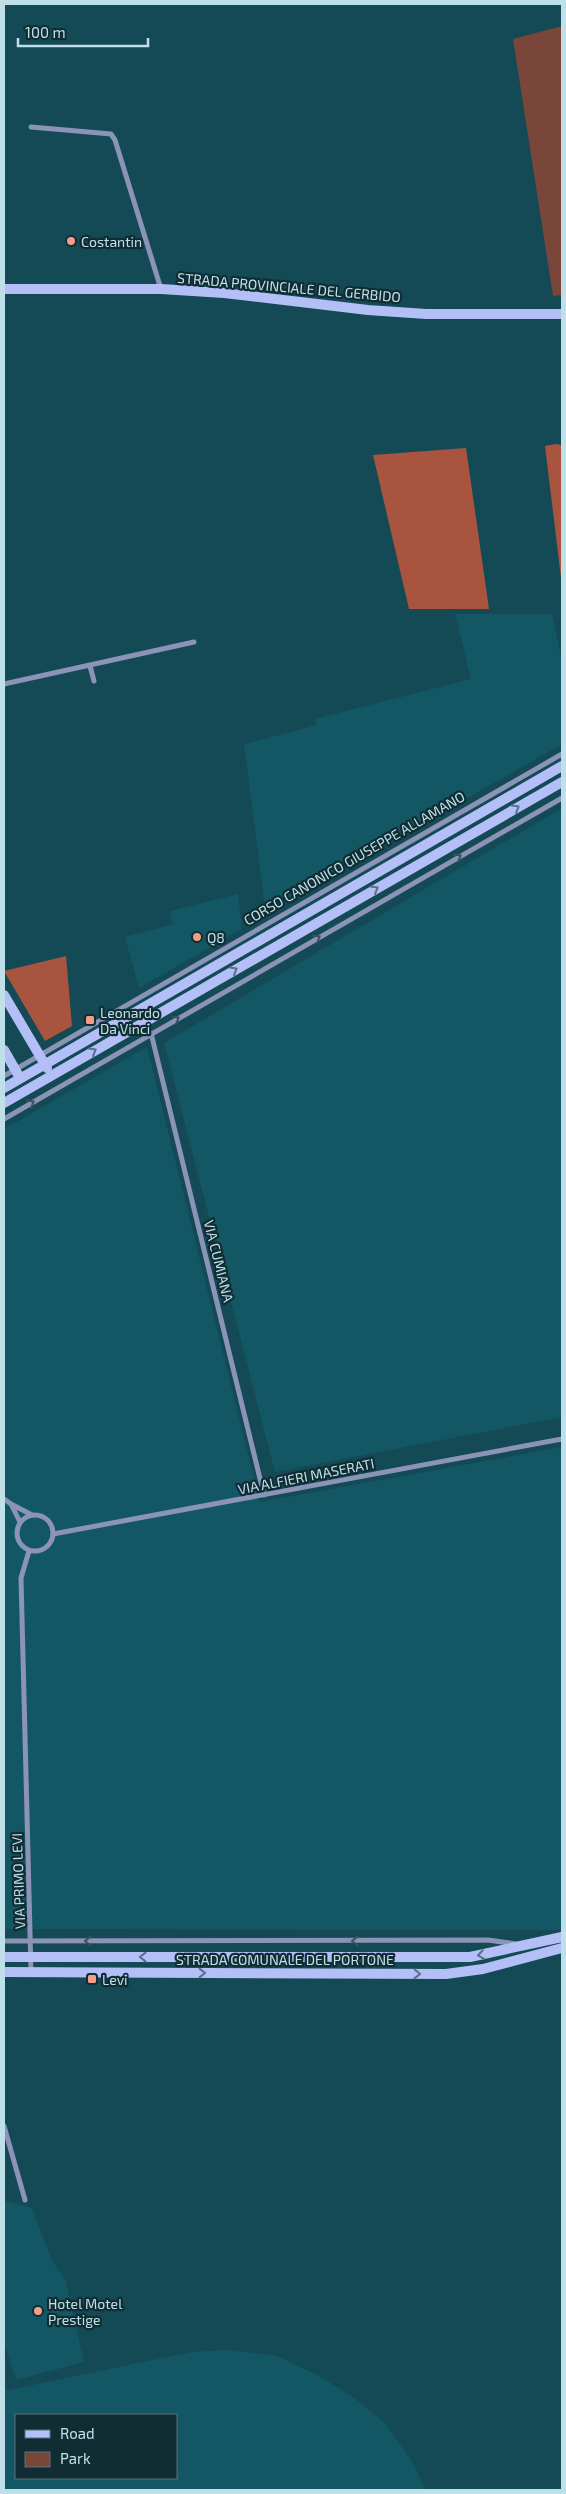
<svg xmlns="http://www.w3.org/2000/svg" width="566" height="2494" viewBox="0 0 566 2494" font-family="'Exo 2',sans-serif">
<rect width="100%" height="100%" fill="#134a56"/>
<g fill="#135764" fill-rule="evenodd">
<path d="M455,614H552L562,662V744L266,914L244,744L317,725L315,719L471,679Z"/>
<path d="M562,808V1417L275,1472L164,1043Z"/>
<path d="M238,894L242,929L139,988L125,937L173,924L170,911Z"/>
<path d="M147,1047L260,1502L562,1447V1930L4,1929V1129Z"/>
<path d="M4,2201L32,2208L52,2261L65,2279L84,2362L16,2380L4,2342Z"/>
<path d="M225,2350L277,2356L317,2375L350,2395L386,2424L415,2466L425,2490H4V2391L191,2352ZM176,2415V2478H16V2415Z"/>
</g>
<path fill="#794639" d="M562,26V295L553,296L513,39Z"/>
<g fill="#a9543e">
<path d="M555,444L562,445V586L545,446Z"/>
<path d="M466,448L489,609H409L373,455Z"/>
<path d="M66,956L72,1026L45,1041L4,971Z"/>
</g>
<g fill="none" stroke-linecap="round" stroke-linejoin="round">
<g stroke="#8b93b6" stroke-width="5">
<path d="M31,127L111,134L115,140L161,289"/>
<path d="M90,666L94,681"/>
<path d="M4,684L194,642"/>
<path d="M151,1033L264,1495"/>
<path d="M4,1076L562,754"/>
<path d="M4,1119L562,798"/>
<path d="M4,1499L11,1504"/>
<circle cx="35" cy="1533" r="18"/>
<path d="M20,1522L11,1504L32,1515"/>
<path d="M53,1534L562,1439"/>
<path d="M29,1551L21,1578L31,1972"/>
<path d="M4,1941L488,1940L516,1944"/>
<path d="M4,2126L25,2200"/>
</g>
<g stroke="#b4bff7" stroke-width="10">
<path d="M4,289H161L224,293L368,310L426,314H562"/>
<path d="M4,995L47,1068"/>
<path d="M4,1050L20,1078"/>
<path d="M4,1088L562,766"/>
<path d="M4,1103L562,782"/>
<path d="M4,1957H470L562,1937"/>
<path d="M4,1972L446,1974L483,1969L562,1948"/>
</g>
</g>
<defs><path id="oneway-chevron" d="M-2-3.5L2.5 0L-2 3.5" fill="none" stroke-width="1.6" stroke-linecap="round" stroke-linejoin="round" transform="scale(1.25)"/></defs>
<g stroke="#5a6f8c">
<use href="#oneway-chevron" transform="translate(516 808) rotate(-30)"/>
<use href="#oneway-chevron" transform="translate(375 889) rotate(-30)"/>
<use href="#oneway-chevron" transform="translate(234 970) rotate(-30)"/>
<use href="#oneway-chevron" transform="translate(93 1051) rotate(-30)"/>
<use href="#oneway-chevron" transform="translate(481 1955) rotate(171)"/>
<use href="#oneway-chevron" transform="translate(143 1957) rotate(180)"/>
<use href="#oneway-chevron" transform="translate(202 1973)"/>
<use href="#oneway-chevron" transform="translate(417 1974) rotate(1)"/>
</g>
<g stroke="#3b5162">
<use href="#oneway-chevron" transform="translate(458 857) rotate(-30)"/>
<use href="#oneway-chevron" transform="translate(317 938) rotate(-30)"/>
<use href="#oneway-chevron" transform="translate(176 1019) rotate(-30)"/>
<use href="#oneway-chevron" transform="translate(31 1103) rotate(-30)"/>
<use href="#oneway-chevron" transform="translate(88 1941) rotate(180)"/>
<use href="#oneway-chevron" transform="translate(355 1941) rotate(180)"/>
</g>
<g fill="#f49e88" stroke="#102d34" stroke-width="2">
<circle cx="71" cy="241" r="5"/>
<circle cx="197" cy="937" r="5"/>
<rect x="85" y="1015" width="10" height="10" rx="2.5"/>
<rect x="87" y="1974" width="10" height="10" rx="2.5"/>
<circle cx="38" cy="2311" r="5"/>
</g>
<g text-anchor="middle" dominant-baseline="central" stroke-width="4.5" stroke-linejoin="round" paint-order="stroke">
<g font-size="14" fill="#bfe0e8" stroke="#102d34" text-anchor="start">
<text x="81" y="241">Costantin</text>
<text x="207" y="937">Q8</text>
<text x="100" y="1012">Leonardo<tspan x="100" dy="16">Da Vinci</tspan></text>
<text x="102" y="1979">Levi</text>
<text x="48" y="2303">Hotel Motel<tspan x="48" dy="16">Prestige</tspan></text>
</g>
<g font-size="14" fill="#bfe0e8" stroke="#102d34">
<text transform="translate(289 287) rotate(5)">STRADA PROVINCIALE DEL GERBIDO</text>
<text transform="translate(354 858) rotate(-30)">CORSO CANONICO GIUSEPPE ALLAMANO</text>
<text transform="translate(219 1261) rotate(76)">VIA CUMIANA</text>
<text transform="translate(306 1476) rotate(-11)">VIA ALFIERI MASERATI</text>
<text transform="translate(18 1881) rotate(-92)">VIA PRIMO LEVI</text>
<text x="285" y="1959">STRADA COMUNALE DEL PORTONE</text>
</g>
</g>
<rect width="566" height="2494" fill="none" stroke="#bfe0e8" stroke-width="10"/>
<rect x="15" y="2414" width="162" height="65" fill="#102d34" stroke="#56757c"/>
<rect x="25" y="2430" width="25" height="8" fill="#b4bff7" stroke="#56757c"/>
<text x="60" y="2439" font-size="15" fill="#bfe0e8">Road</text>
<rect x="25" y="2452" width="25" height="15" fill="#794639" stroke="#56757c"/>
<text x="60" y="2464" font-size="15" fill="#bfe0e8">Park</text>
<path d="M18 38v8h130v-8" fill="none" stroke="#bfe0e8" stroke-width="2.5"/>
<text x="25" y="38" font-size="15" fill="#bfe0e8" stroke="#102d34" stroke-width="4" paint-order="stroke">100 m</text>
</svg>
